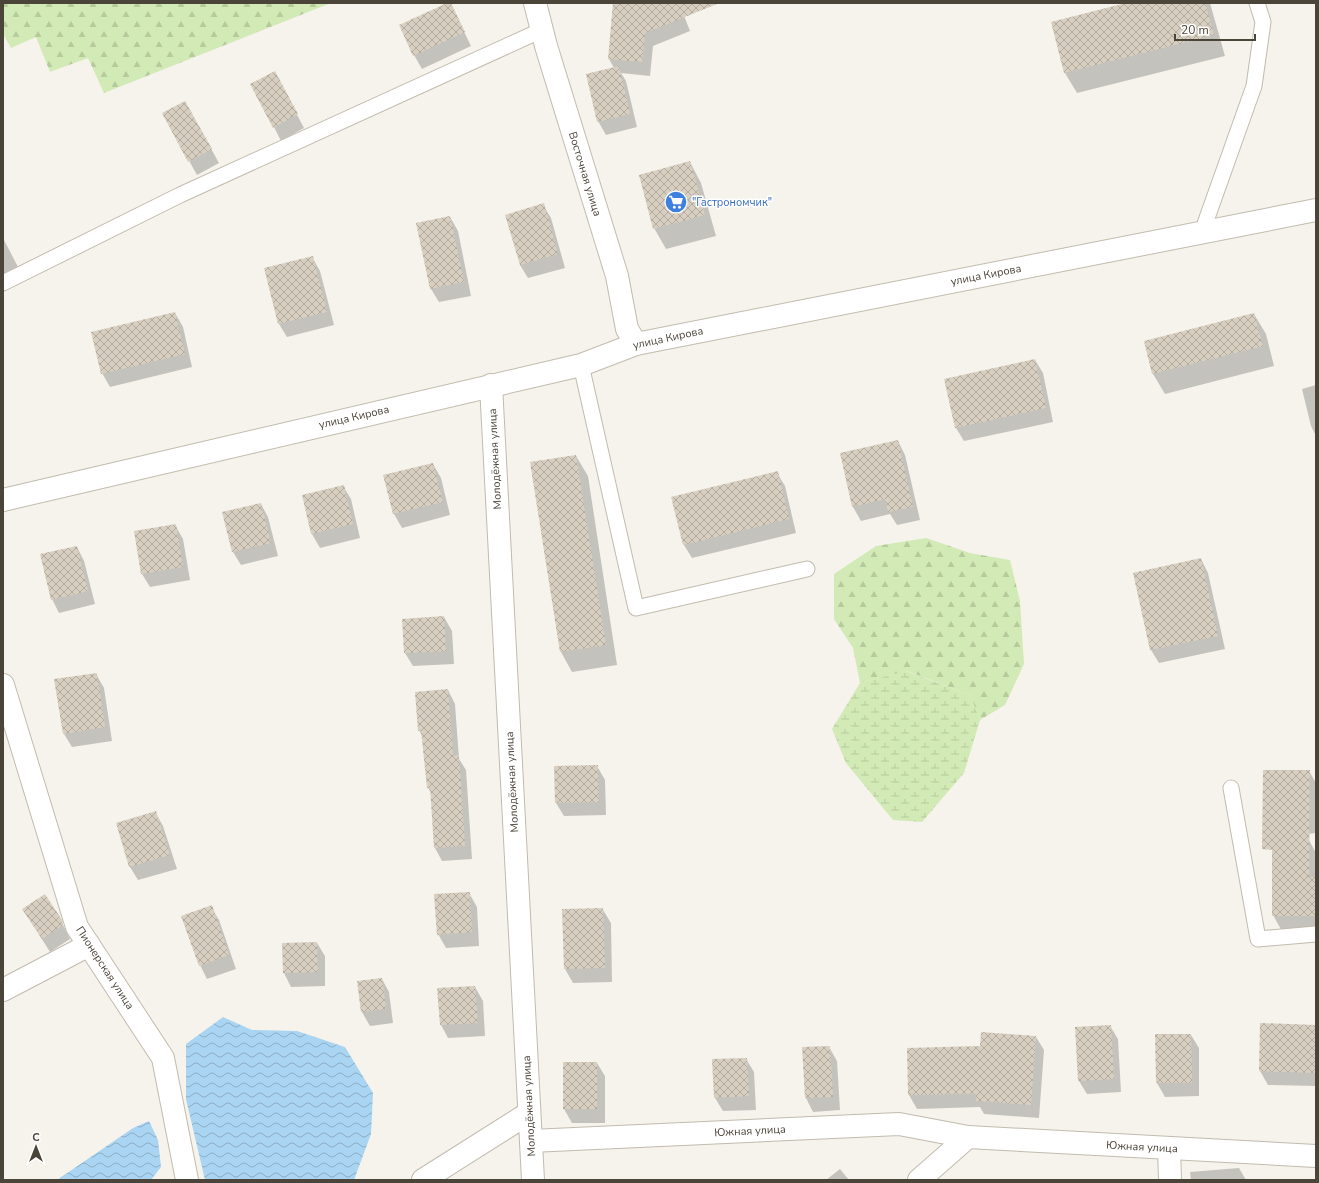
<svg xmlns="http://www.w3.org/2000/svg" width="1319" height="1183" viewBox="0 0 1319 1183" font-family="'Nunito Sans',sans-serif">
<defs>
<pattern id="forest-firs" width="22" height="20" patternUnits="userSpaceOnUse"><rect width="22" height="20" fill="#d2eab5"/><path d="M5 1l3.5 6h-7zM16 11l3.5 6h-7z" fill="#b6ca9c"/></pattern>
<pattern id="wetland-marsh" width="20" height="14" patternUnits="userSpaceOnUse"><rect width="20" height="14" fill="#d2eab5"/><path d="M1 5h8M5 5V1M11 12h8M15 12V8" fill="none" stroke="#b6ca9c"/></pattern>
<pattern id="water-waves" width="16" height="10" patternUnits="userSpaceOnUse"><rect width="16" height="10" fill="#a9d4f2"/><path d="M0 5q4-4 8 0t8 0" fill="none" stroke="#8caec5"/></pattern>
<pattern id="building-cross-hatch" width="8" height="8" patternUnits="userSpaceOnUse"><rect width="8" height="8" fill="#d8cfc1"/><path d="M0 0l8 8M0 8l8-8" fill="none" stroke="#b1aa9e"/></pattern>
</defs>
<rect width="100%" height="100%" fill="#f6f3ec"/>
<g fill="url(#forest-firs)">
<path d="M3,3H331L104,93L88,58L50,72L36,37L11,48L3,34Z"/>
<path d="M926,538L970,553L1010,560L1020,601L1024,664L1005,705L980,720L970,695L907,671L860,683L853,648L834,619V574L876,546Z"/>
</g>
<path fill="url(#wetland-marsh)" d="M906,671L970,695L980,720L964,773L922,822L893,820L846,763L832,729L860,683Z"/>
<g fill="url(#water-waves)">
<path d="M223,1017L252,1030L297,1031L345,1047L373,1093L371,1134L354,1180H205L186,1099V1044Z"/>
<path d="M149,1121L158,1140L161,1167L151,1180H57L133,1128Z"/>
</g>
<g fill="#0003">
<path d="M450,3L471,46L422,69L414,55Z"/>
<path d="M614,3H679L690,31L653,46L650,76L621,73L626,81L637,127L606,135L598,121L614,68L609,59Z"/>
<path d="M1130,3H1210L1225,56L1077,93L1065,73L1052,23Z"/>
<path d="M282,86L304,128L281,141L274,127Z"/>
<path d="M163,114L193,116L219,163L197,175Z"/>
<path d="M690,162L701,183L716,236L666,249L654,228Z"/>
<path d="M543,205L551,218L565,268L528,278L520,265Z"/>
<path d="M450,217L458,231L471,296L439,302L431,289Z"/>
<path d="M3,238L19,269L3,277Z"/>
<path d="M312,257L320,271L334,325L287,337L279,324L266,269Z"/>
<path d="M175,313L183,327L192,367L110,387L102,373Z"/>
<path d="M1254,314L1266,334L1274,366L1165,394L1153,374L1145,342Z"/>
<path d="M1035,360L1043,373L1053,422L964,441L956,428Z"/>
<path d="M1316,385V436L1311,426L1302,389Z"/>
<path d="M898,441L905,455L920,520L897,525L890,514L861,521L853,507L841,454Z"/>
<path d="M576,456L588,476L617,665L572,672L561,652Z"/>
<path d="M433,464L441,478L450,515L402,528L394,514L384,476Z"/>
<path d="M777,473L785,486L796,533L692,558L684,545L673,497Z"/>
<path d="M343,486L351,499L360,538L320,548L312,534L303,496Z"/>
<path d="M261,504L268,517L278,556L241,565L233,552L223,513Z"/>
<path d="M175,525L183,539L190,580L150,587L142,574Z"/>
<path d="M77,547L84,561L95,604L59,613L52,599Z"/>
<path d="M1201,559L1208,573L1225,649L1159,663L1151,650L1134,573Z"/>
<path d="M444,617L452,631L454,664L413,666L405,653Z"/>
<path d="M96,674L104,688L112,741L72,747L64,734Z"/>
<path d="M448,690L455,704L459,759L466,770L472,859L442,861L435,848L432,794L428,788L423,738L419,730Z"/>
<path d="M597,766L605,780L606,815L564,816L556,803Z"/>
<path d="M1309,771L1316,783V833L1275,838Z"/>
<path d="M155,812L163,826L177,869L138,880L130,867L117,824Z"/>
<path d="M1309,840L1316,853V933H1283L1273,915Z"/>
<path d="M469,893L477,907L479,946L446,948L438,934Z"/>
<path d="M211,907L219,920L236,969L207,979L200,965Z"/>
<path d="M23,909L61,921L70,939L50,952Z"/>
<path d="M563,910H603L611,923L612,982L573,983L565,969Z"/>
<path d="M317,943L325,956V986L291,987L284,973L283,944Z"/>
<path d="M382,979L389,992L393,1023L370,1026L362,1012L358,982Z"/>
<path d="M475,987L483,1001L485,1036L448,1038L441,1025Z"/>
<path d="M1261,1024L1316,1026V1086L1268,1085L1260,1071Z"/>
<path d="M1110,1026L1118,1039L1121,1092L1087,1094L1079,1081Z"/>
<path d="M1156,1035H1191L1199,1048V1096L1165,1097L1157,1083Z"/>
<path d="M1036,1037L1044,1050L1039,1118L984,1114L980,1107L917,1109L909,1095L908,1049L980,1047Z"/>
<path d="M829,1047L837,1061L840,1110L813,1112L806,1098L803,1048Z"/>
<path d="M746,1059L754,1072L756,1110L723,1111L715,1098Z"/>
<path d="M564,1063H597L605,1076V1123H572L564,1109Z"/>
<path d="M1239,1168L1246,1180H1191L1190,1172Z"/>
<path d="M840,1169L849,1180H826Z"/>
</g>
<g fill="url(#building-cross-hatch)">
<path d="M447,3H451L465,32L413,56L399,25Z"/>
<path d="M613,3H717V4L645,33L642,62L608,59Z"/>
<path d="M1126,3H1205L1214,35L1064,73L1051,22Z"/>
<path d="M619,66L630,114L597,122L586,74Z"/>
<path d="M275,71L298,114L273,128L250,84Z"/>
<path d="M185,101L212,149L188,162L162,113Z"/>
<path d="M690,161L705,215L653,229L639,175Z"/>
<path d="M544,203L558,254L520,265L505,215Z"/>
<path d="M450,216L464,282L430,289L416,223Z"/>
<path d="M313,256L327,312L278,324L264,268Z"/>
<path d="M175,312L185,354L101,374L91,332Z"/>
<path d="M1254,313L1263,346L1152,374L1144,341Z"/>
<path d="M1035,359L1046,408L955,428L944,379Z"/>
<path d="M898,440L913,507L888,512L885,499L852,507L840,453Z"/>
<path d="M576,455L606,645L560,652L530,462Z"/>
<path d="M433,463L443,502L393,514L383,475Z"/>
<path d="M778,471L789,519L683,545L671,497Z"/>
<path d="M344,485L353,524L311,534L302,495Z"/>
<path d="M261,503L271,543L232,552L222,512Z"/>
<path d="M176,524L183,567L141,574L134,531Z"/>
<path d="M77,546L88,591L51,600L40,554Z"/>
<path d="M1201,558L1218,636L1150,650L1133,573Z"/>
<path d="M444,616L446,651L404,653L402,619Z"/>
<path d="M97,673L105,727L63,734L54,679Z"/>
<path d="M448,689L453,756L459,755L465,846L434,848L430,787L427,788L421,730L418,731L415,692Z"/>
<path d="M598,765L599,802L555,803L554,766Z"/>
<path d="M1263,770H1310L1309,877H1316V916H1272V850L1262,849Z"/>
<path d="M156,811L170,855L129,867L116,823Z"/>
<path d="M470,892L472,932L437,935L434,894Z"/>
<path d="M45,894L62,920L63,925L42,939L22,909Z"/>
<path d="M212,905L229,955L199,966L181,916Z"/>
<path d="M603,908L605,968L564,969L562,909Z"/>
<path d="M317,942L318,972L283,973L282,943Z"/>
<path d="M382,978L386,1009L361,1012L357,981Z"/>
<path d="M475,986L478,1023L440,1025L437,988Z"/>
<path d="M1260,1023L1316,1025V1073L1259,1071Z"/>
<path d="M1111,1025L1114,1079L1078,1081L1075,1027Z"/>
<path d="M981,1032L1036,1036L1031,1105L976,1101V1094L908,1095L907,1048L980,1046Z"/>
<path d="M1155,1034H1191L1192,1083H1156Z"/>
<path d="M830,1046L833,1097L805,1098L802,1047Z"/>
<path d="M747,1058L749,1096L714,1098L712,1059Z"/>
<rect x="563" y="1062" width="34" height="47"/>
</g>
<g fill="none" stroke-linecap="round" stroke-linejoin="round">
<g stroke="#c2bbae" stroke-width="17">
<g id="lane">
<path d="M1202,232L1254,86L1263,22L1257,3"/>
<path d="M3,283L180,195L542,30"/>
<path d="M581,365L636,608L807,569"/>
<path d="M1231,788L1258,939L1316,934"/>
</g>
</g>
<g stroke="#c2bbae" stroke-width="24">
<g id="street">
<path d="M535,3L546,46L617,276L627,329L636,344"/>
<path d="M491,385L533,1180"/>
<path d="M3,500L581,365L636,344L1316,210"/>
<path d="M3,685L77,927L163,1058L187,1180"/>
<path d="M3,990L89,945"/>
<path d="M531,1141L899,1124L968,1137L1316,1156"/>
<path d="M1169,1148L1170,1180"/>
<path d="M423,1180L529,1113"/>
<path d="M919,1180L968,1137"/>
</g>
</g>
<use href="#lane" stroke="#fff" stroke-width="15"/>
<use href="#street" stroke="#fff" stroke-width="22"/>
</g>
<defs>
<g id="supermarket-disc" transform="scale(1.15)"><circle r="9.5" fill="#3f7fe0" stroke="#fff"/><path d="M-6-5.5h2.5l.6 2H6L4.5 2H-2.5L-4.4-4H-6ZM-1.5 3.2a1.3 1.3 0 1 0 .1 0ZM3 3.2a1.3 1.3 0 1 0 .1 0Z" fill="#fff"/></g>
</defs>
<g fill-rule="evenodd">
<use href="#supermarket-disc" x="676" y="202"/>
</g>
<g text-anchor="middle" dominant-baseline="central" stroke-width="3" stroke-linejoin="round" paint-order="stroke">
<g font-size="11" fill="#4b4439" stroke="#fff">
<text transform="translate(585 174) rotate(73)">Восточная улица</text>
<text transform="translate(986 275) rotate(-11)">улица Кирова</text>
<text transform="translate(668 338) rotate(-12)">улица Кирова</text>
<text transform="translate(354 417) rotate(-13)">улица Кирова</text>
<text transform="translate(495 459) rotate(-93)">Молодёжная улица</text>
<text transform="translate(512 782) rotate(-93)">Молодёжная улица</text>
<text transform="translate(105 968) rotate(57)">Пионерская улица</text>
<text transform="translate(529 1106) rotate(-93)">Молодёжная улица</text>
<text transform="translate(750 1131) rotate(-3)">Южная улица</text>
<text transform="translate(1142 1147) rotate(3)">Южная улица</text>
</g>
<g font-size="11" fill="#366cbe" stroke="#fff" text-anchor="start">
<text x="692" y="202">"Гастрономчик"</text>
</g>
</g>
<rect width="1319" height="1183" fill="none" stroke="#4b4439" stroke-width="8"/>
<g transform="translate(36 1147)" stroke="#ffffff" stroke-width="3" paint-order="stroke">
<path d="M0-3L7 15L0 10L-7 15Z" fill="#4b4439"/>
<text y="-6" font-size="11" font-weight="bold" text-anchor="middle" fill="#4b4439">С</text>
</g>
<path d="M1175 34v6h80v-6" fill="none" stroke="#4b4439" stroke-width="2"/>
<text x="1181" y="34" font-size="12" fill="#4b4439" stroke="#ffffff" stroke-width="3" paint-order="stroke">20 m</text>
</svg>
